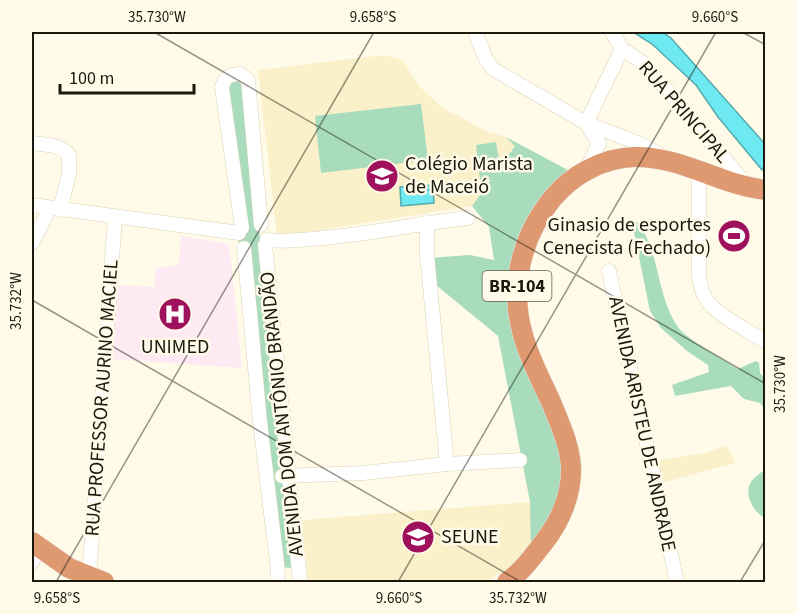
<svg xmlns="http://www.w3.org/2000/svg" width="797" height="614" viewBox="0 0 797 614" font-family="'Source Sans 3',sans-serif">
<rect width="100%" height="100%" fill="#fffbe8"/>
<g fill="#faf1ca">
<path d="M385,55L403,60L419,86L443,108L488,132L506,137L515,145L472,206L277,237L258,70Z"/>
<path d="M727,446L735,463L661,483L655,461L704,453Z"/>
<path d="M530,502L534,529L530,545L511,567L486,582H308L302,520Z"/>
</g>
<path fill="#feeaf3" d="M181,236L229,244L242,368L112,359L116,285L155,287V268L179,265Z"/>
<g fill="#a8dcbd">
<path d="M233,77L244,83L294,568L274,567L222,89Z"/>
<path d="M421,104L428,160L321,173L315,116Z"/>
<path d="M506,137L577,175L535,224L518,315L571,469L531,559L530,502L498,336L436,285L428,258L470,255L494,260L489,227L472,206L491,180H480L476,145L496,142L500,167L515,146Z"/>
<path d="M636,222L639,223C660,255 657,297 678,327C685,338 725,361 738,369L756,361L759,363L760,373L765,379V410L760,403L744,399L731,386L675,396L672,385L709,372L708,365L687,351L661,328L650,311L634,232Z"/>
<path d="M765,469V518C754,513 743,494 751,482C754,477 761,473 765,469Z"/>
</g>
<g fill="#6ee8f1" stroke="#55aaad" stroke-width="1.5">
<path d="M633,32H662L671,38L765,144V166L762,170L718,117L696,85L652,44Z"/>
<path d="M433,185L434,203L401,206L400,187Z"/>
</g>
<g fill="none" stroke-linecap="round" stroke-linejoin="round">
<g stroke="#d9d2b4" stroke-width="15">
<g id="minor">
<path d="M475,32L486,59L493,69L586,123L638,143L664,157"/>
<path d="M612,32L622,49L642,62L662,84L748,187"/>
<path d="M32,143C44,145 61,144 69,155V174L60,210"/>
<path d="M586,171L599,143L586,123L622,49"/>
<path d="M699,180V276C700,284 701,291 706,299C716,315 749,331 766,342"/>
<path d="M32,205L239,233"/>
<path d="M427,222V254L447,464"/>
<path d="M242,228L222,88C224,77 230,74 240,74L248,80L261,225"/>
<path d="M267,240C286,242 304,240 323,238C372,234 419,223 468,218"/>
<path d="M32,243L50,208"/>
<path d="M265,245L300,582"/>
<path d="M244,248L260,422L278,571L277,582"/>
<path d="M609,271L677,582"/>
<path d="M282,476L363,473L447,464L520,460"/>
<path d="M32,562L39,547"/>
<path d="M89,577L115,218"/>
</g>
</g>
<g stroke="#e4e3e2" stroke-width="21">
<g id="highway">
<path d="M32,542L69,568L104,582"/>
<path d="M507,582C522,572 533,556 544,542C560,522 572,494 571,467C570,445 559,422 551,402C541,380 529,358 523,335C509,288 521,237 552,199C572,175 602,158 634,157C681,156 720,185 766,190"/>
</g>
</g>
<use href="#minor" stroke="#fff" stroke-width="14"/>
<use href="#highway" stroke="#df9970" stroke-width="20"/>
</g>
<path fill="none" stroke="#1b190e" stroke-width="1.5" stroke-opacity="0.45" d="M154,32L766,384M742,32L766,45M32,300L521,582M56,582L374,32M398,582L716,32M740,582L766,539"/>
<defs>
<g id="school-disc" transform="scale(1.725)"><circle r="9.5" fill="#9f115c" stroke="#fffbe8"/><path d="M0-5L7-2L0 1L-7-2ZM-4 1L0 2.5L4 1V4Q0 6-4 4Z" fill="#fff"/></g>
<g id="stadium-disc" transform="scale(1.725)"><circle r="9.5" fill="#9f115c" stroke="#fffbe8"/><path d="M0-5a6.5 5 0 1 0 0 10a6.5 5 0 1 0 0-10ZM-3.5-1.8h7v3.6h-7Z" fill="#fff"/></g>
<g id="hospital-disc" transform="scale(1.725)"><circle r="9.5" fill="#9f115c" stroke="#fffbe8"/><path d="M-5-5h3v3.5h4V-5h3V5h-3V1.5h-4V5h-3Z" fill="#fff"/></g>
<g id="university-disc" transform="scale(1.725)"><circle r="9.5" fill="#9f115c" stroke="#fffbe8"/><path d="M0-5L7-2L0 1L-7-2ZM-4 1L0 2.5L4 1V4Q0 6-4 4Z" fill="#fff"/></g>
</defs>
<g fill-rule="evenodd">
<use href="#school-disc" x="382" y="176"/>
<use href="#stadium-disc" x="734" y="236"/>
<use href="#hospital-disc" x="175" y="314"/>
<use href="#university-disc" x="418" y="537"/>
</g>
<g text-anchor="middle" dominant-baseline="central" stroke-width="5" stroke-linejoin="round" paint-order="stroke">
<rect fill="#fffbe8" stroke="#5f5d4f" stroke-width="1.5" x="482.5" y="271" width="69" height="30" rx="4.5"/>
<g font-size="18" font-weight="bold" fill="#1b190e">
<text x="517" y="286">BR-104</text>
</g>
<g font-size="20" fill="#1b190e" stroke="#fffbe8">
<text transform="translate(684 112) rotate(49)">RUA PRINCIPAL</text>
<text transform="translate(102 398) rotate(-86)">RUA PROFESSOR AURINO MACIEL</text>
<text transform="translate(282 414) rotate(-96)">AVENIDA DOM ANTÔNIO BRANDÃO</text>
<text transform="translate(642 424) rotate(78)">AVENIDA ARISTEU DE ANDRADE</text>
</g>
<g font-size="20" fill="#1b190e" stroke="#fffbe8" text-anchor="start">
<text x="405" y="164">Colégio Marista<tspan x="405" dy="23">de Maceió</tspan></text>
<text x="711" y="225" text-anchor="end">Ginasio de esportes<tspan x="711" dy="23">Cenecista (Fechado)</tspan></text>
<text x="175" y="347" text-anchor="middle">UNIMED</text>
<text x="441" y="537">SEUNE</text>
</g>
</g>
<rect width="797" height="614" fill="none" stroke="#fffbe8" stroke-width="66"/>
<path d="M60 84v9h134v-9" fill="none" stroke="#1b190e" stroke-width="3"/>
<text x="69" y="84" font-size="18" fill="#1b190e" stroke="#fffbe8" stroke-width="4.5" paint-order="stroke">100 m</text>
<rect x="33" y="33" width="731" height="548" fill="none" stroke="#1b190e" stroke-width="2"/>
<g font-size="15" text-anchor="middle" fill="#1b190e">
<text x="157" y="22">35.730°W</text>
<text x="373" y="22">9.658°S</text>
<text x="715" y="22">9.660°S</text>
<text transform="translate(16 301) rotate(-90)" y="5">35.732°W</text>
<text transform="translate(780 384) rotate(-90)" y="5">35.730°W</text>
<text x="57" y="603">9.658°S</text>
<text x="399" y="603">9.660°S</text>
<text x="518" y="603">35.732°W</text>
</g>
</svg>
